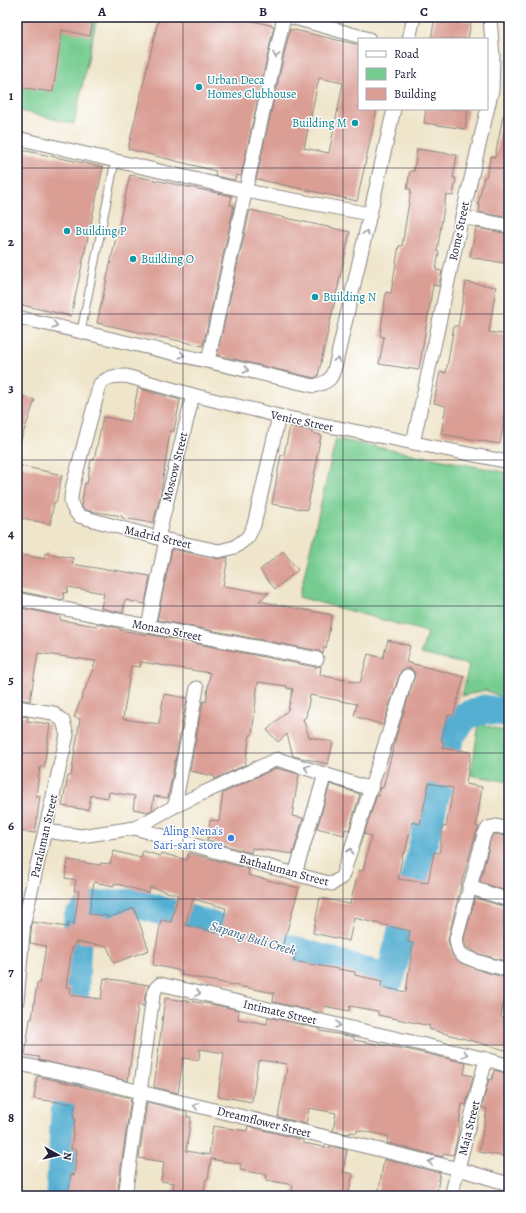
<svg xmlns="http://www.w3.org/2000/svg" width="526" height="1213" viewBox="0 0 526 1213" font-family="Alegreya,serif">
<rect width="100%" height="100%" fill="#fff"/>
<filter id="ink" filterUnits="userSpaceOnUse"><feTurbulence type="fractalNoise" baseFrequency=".025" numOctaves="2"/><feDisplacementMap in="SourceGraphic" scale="8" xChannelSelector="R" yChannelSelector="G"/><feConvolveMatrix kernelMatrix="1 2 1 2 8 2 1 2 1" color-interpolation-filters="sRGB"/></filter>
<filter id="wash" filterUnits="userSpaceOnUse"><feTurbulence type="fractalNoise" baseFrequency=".012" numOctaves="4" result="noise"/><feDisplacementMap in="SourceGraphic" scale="16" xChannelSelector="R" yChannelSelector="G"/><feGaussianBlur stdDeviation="0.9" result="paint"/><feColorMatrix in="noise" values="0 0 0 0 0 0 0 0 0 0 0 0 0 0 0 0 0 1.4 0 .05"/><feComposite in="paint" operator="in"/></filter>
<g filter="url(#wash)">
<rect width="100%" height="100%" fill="#efe5ca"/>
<g fill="#76cc90" stroke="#4c7766">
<path d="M17,17H97L74,124L17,110Z"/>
<path d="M336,439L509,473V700L485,690L462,696L469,665L421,654L427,632L299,597Z"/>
<path d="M479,723L503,731H509V782L471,775Z"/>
</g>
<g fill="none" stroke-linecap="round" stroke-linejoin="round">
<path stroke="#54afd2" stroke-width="29" d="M60,1196L64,1128L74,1006L78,918L92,906L135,903L390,979L450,736L465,716L484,709L509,713"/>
</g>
<g id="blocks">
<g fill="#da9e94" fill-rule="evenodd">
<path d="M17,17H94L90,36L62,30L53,92L17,87Z"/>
<path d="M159,17H237L274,26L241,176L236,175L235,180L215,176L216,171L128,149Z"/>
<path d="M435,17H446L471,22L468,39H431Z"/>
<path d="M290,29L359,45V109H377L357,201L256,179ZM319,78L343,83L329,153L304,148Z"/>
<path d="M426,109H468L465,129L424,123Z"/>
<path d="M503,116H509V218L479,212L480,205H478L484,177H486L491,156L495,157Z"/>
<path d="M17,149L103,167L71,316L17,304Z"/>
<path d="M417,149L457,155L453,178H456L453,196L446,195L437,251L439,252L436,270L442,271L441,275L439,286L433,285L419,370L379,364L384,337L380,336L386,292L391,293L399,246H402L411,189H407L410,171H414Z"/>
<path d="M130,175L232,196L230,205L234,206L203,346L97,323Z"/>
<path d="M250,210L350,232L318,376L314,378L217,355Z"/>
<path d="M476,228L509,234V264L470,257Z"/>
<path d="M466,282L496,287L489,332L509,335V411H506L500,444L441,434L446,406L434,403L440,372L446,373L454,326H458Z"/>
<path d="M138,388L180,400L174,431H170L161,492L153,523L122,518V516L90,511L84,509L81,506L85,483L87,484L91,460H94L103,417L131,422Z"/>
<path d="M17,394L35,400L19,445H17Z"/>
<path d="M290,426L312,431L311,433L321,435L316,461H317L307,510L272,504L281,455H284Z"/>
<path d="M17,465L62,475L56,503L54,502L50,524L17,517Z"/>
<path d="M172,549L217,559L228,557L223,586L269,593L259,601L332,615L326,648L324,647L323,654L319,651L157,620Z"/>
<path d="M283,551L298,570L275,589L260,570Z"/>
<path d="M45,553L73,558L72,564L108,570V569L150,576L145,604L125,600L123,613L101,608L104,593L68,587L67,593L64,592L63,600L17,591V554L44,559Z"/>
<path d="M17,607L60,616V620L97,626L98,624L120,628V630L147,635V634L315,667L321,666L320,675L360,683L368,654L383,658L388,640L410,646L406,662L464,677L453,716L448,715L441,741H444L442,748L471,752L466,784L482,787L476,826L479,827L476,833L461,885L448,940L452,955L461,963L482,971L508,978L501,1017L509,1019V1051L429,1029L430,1026L378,1015V1011L350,1006L349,1011L324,1006L323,1013L273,1002L274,993L182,975V971L153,965L161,920L171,922L178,895L150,887L149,893L114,883V886L94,882L89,914L108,916V918L134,908L149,950L114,963L107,946L75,942L74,948H72L66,987L71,988L70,995L101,999L104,978L149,985L145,995L144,1006L138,1005L128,1081L39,1060V1057L25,1055L30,1019H32L37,983H40L46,946L30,943L32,922L68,927V923L74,924L79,891H74L76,880L65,878L68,860L100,865L101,863L110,864L114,851L141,858L143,851L160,856L161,853L187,860L189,853L249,869L248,875L299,888L282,948L296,952L293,961L355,972V975L382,981L381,987L406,992L413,943L408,942L410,931L354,918L349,941L313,933L320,898L350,904L359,870L363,871L371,836L364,834L377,795L379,796L381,787L383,788L396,737L415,675L413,670L409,668L402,670L400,673L383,725L354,716L357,704L310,695L306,717L303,719L309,737L333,742L328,764L293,756L287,734L278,742L267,730L288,710L293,689L287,688V686L258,682L252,735H250L245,765L215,779L214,776L190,771L203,701L206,702L210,673L141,662L140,667L131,666L123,719L159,724L164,694L187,698L168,798L154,796L152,810L148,812L133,809L135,796L109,792L108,798L91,795L88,810L62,806L68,776H71L80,719L74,717L96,661L38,653L30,701L17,699ZM429,783L453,788L446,827L443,826L439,853L434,852L428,883L398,879L403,853H405L412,822L420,824ZM193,899L226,908L220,933L188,926L189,925H185Z"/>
<path d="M17,715L28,717L27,721L50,724L44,767H40L36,796H40L35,833L17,831Z"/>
<path d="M276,768L299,774L292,816L303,818L293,854L252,848L251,853L207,840L210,820L219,821L223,793Z"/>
<path d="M330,784L360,794L349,830L345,829L344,835L317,828Z"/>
<path d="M496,834L509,837V892L480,882L491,838L493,835Z"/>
<path d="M475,898L509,908V962L479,954L466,947L464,939Z"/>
<path d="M165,998L210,1004L239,1010L238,1019L267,1024L268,1017L321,1029L320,1031L354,1037V1040L410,1050L466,1063L464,1074L473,1076L466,1105L462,1104L457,1140L453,1155L443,1153V1157L387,1143L388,1136L357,1130V1133L350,1132V1134L333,1131L336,1113L309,1108L306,1124L278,1117L287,1068L286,1067L287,1064L260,1060V1062L258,1061L252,1102L218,1096L224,1053L200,1049L199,1060L183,1058L178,1093L154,1087Z"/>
<path d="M494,1070L509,1074V1157L479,1152L487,1109L482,1108L489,1079L492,1080Z"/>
<path d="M37,1076L131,1098L118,1188L119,1196H68L71,1174L74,1175L77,1150L71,1149L75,1118H73L75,1104L34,1099Z"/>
<path d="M147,1102L187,1112V1117H191L186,1151L209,1155L213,1126L247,1131L248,1126L303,1140V1143L329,1148L330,1146L347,1150L343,1172L353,1174L348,1196H291L293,1185L266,1180L267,1175L240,1170L241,1164L211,1159L208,1179H206L203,1196H172L174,1183L161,1181L164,1162L139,1158Z"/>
<path d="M384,1159L440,1173L437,1192L435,1191L434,1196H378Z"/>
</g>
</g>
</g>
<g filter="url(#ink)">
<use href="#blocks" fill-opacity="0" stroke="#888482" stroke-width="1"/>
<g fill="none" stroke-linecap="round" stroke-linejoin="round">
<g stroke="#888482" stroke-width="9">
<path id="lane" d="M81,331L115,161"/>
</g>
<g stroke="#888482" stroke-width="15">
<g id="street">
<path d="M291,17L369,39"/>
<path d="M409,39L414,17"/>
<path d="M17,138L246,191L370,214"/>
<path d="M462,217L509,226"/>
<path d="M17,317L314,386C330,382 332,379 336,363L394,109"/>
<path d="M208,361L284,17"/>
<path d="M279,416L254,525L248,537L235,547L219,551L158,538L79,516C69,505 70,500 73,485L100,384C110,376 114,376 126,376L193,395L279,416L509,462"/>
<path d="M413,443L462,217L492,90L493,57L490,17"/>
<path d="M158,538L193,395"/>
<path d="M17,599L148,626L317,659"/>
<path d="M148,626L166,540"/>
<path d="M17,707L53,713L63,721L67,735L24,922L17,1001"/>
<path d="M175,806L197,688"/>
<path d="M135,828L295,874L332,884L342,877L407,676"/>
<path d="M509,829L496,826L488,828L484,835L456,939C457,945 457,950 461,954C469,961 498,967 509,970"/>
<path d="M46,831L81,836L135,828L175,806L277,759L371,789"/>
<path d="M295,874L325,774"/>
<path d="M469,887L509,900"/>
<path d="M17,1064C70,1072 121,1088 173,1100C268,1123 363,1146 459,1169L509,1184"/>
<path d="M127,1196L126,1189L140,1092L153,996L156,988L160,984L486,1059L509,1066"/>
<path d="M451,1196L486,1059"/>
</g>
</g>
<use href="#lane" stroke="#fff" stroke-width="7"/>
<use href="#street" stroke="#fff" stroke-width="13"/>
</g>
<defs><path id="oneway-chevron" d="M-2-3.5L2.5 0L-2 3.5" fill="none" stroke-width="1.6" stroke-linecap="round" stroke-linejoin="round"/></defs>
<g stroke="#9c9ca7">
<use href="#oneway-chevron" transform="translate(276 55) rotate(103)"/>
<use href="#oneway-chevron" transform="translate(366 233) rotate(-77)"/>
<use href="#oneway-chevron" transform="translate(55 325) rotate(13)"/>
<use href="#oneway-chevron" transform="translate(182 355) rotate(13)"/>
<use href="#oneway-chevron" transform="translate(337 360) rotate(-77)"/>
<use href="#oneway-chevron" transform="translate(246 370) rotate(13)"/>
<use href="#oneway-chevron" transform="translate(307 768) rotate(-162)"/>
<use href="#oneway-chevron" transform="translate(350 851) rotate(-72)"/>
<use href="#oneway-chevron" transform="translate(198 993) rotate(13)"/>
<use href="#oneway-chevron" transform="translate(338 1025) rotate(13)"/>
<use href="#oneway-chevron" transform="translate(465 1054) rotate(13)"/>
<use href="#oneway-chevron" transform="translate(196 1106) rotate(-166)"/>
<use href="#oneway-chevron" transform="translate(431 1162) rotate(-166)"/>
</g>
</g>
<path fill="none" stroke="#22223b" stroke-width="1" stroke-opacity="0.55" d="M183,17V1196M343,17V1196M17,168H509M17,314H509M17,460H509M17,606H509M17,753H509M17,899H509M17,1045H509"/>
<g fill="#0f9aa8" stroke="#fff" stroke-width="1.5">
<circle cx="199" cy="87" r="4"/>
<circle cx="355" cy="123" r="4"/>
<circle cx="67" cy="231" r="4"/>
<circle cx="133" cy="259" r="4"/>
<circle cx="315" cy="297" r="4"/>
</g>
<circle fill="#3f7fe0" stroke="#fff" stroke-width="1.5" cx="231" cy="838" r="4"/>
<g text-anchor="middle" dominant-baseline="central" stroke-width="3" stroke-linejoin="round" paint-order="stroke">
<g font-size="12" fill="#0d838f" stroke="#fff" text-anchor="start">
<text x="207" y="80">Urban Deca<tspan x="207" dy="14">Homes Clubhouse</tspan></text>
<text x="347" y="123" text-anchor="end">Building M</text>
<text x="75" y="231">Building P</text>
<text x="141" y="259">Building O</text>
<text x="323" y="297">Building N</text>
</g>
<g font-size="12" fill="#22223b" stroke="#fff">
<text transform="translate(459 231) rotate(-78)">Rome Street</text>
<text transform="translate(302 421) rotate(12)">Venice Street</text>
<text transform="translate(175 467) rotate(-76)">Moscow Street</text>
<text transform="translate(158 537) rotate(13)">Madrid Street</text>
<text transform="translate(167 630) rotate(11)">Monaco Street</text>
<text transform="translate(44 836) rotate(-77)">Paraluman Street</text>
<text transform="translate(284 870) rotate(15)">Bathaluman Street</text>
<text transform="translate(280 1012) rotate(13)">Intimate Street</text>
<text transform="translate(264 1122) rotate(14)">Dreamflower Street</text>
<text transform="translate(469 1128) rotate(-76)">Maja Street</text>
</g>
<g font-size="12" fill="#366cbe" stroke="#fff" text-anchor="end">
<text x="223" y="831">Aling Nena's<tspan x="223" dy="14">Sari-sari store</tspan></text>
</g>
<g font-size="13" font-style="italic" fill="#38617f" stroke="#fff">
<text transform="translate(253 938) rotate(17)">Sapang Buli Creek</text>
</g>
</g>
<rect width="526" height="1213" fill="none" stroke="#fff" stroke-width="44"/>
<rect x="358" y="38" width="130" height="72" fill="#ffffff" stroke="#a7a7b1"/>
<rect x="366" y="51" width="20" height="6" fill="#ffffff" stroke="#a7a7b1"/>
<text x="394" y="58" font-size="12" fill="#22223b">Road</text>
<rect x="366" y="68" width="20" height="12" fill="#76cc90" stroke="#a7a7b1"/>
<text x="394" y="78" font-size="12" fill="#22223b">Park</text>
<rect x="366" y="88" width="20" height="12" fill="#da9e94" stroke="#a7a7b1"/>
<text x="394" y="98" font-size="12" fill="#22223b">Building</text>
<g transform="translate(58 1155) rotate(98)" stroke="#ffffff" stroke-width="3" paint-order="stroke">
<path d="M0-3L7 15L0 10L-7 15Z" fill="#22223b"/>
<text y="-6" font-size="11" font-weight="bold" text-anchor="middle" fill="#22223b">N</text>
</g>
<rect x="22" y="22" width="482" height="1169" fill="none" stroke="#22223b" stroke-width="1.5"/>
<g font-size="13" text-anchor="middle" font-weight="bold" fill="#22223b">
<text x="102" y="16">A</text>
<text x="263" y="16">B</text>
<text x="424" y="16">C</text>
<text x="11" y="100">1</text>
<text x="11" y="246">2</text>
<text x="11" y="392">3</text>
<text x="11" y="538">4</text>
<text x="11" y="684">5</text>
<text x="11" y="830">6</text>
<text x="11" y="976">7</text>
<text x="11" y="1122">8</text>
</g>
</svg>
